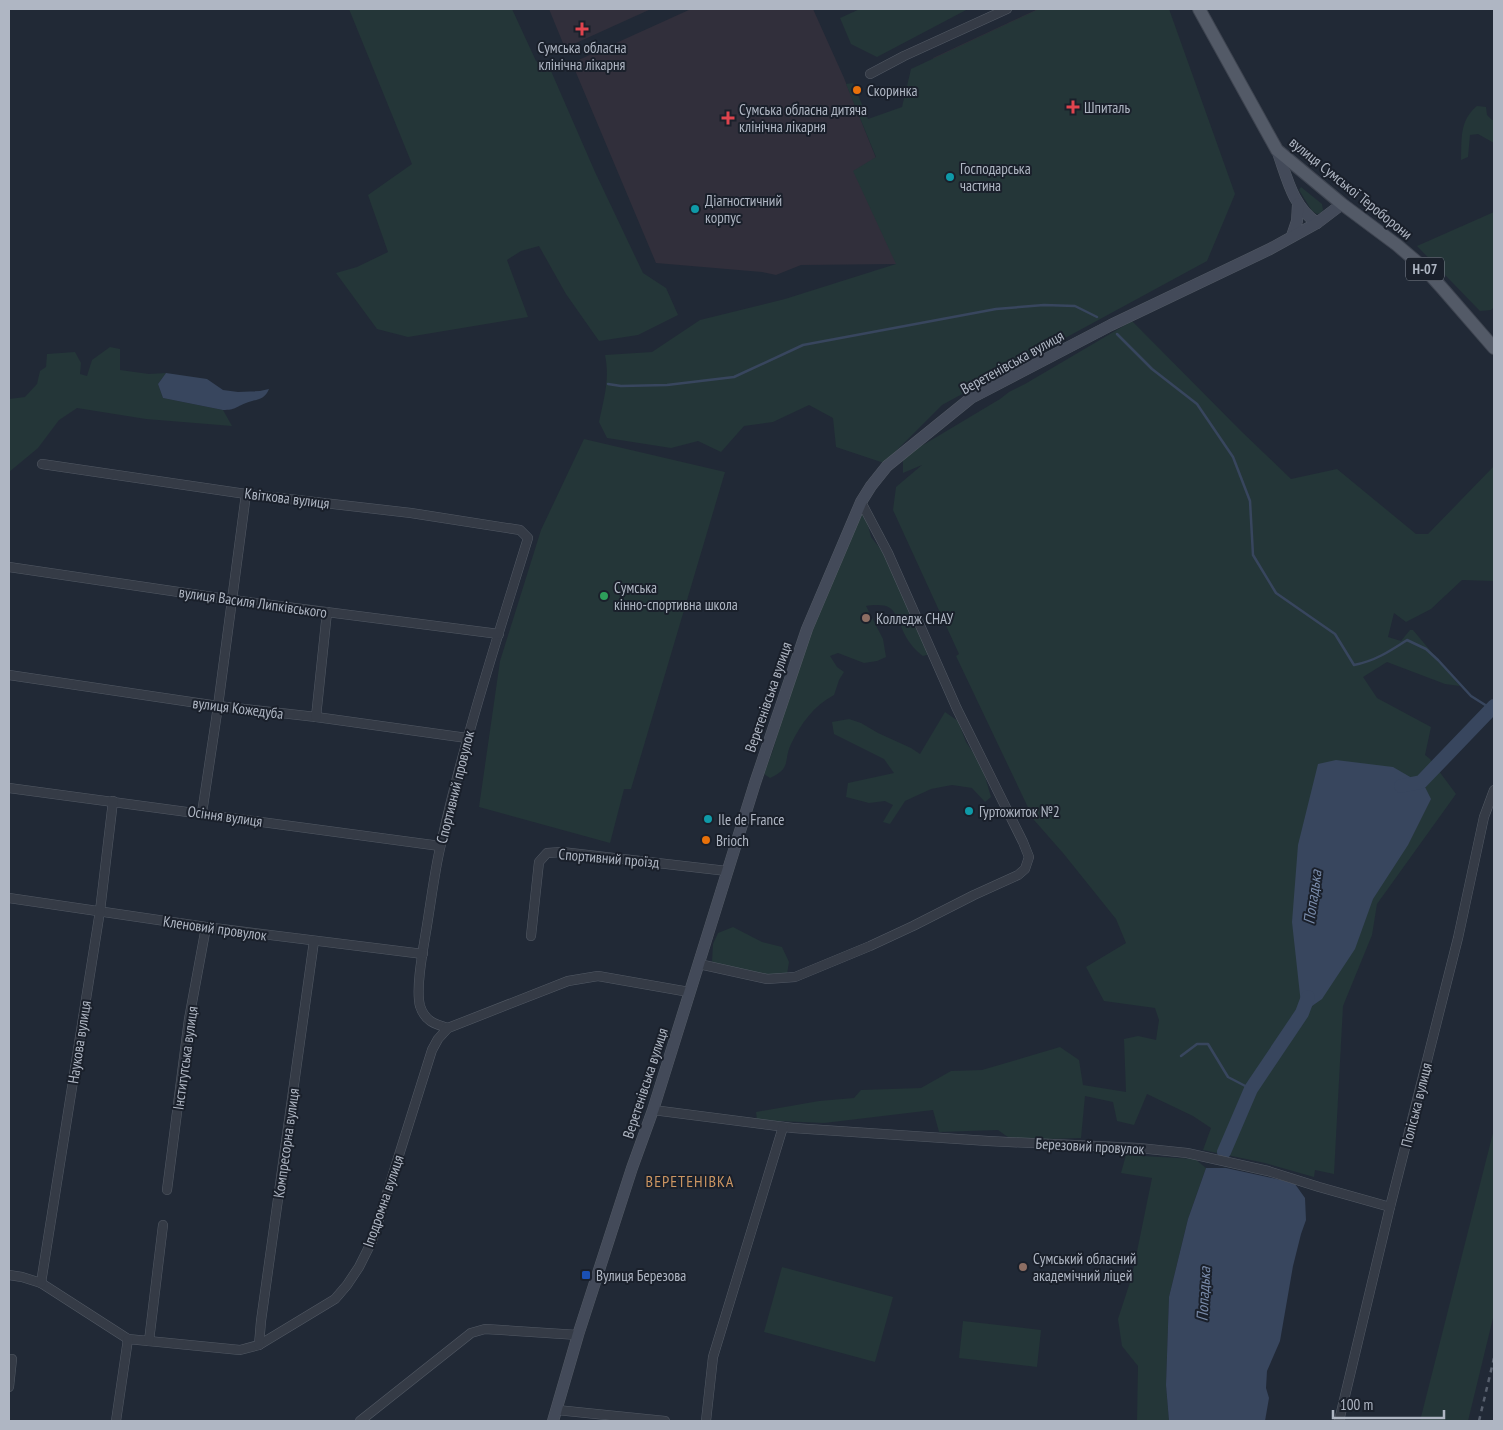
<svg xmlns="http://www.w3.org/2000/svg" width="1503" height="1430" viewBox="0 0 1503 1430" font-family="'PT Sans Narrow',sans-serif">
<rect width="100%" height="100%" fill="#212936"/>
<g fill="#312f3b">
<path d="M549,9H651L565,48Z"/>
<path d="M691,9H813L844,78L876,158L977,156L933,58L1038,9H1145L896,264L801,265L776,275L762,272L656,263L572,63Z"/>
</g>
<g fill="#243638">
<path d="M349,9H512L536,61L551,71L595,172L643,273L666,288L678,315L638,335L599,341L566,294L539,246L521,251L507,260L528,317L408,337L377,329L336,273L357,267L388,252L368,195L412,164Z"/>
<path d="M860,9H968L877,57L851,44L840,18Z"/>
<path d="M1039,9H1169L1235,194L1207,261L942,405L884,463L836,447L833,418L809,405L773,422L744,426L721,452L698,441L671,448L607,438L599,422C604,398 610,379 605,355L652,352L700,320L785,299L896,264L853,171L876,157L846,84L853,83L868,119L902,107L911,69Z"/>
<path d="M1477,106L1486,107L1487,115L1492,120H1494V143L1478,134L1470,135L1468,157L1461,160C1462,139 1459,121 1477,106Z"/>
<path d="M1301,187L1322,204L1323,210L1321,213L1317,214L1312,211L1299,190Z"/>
<path d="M1494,212V307L1491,310L1480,311L1417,246Z"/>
<path d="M1132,321L1241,431L1291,479L1337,469L1416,534H1428L1494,466V581L1462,580L1431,609L1406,622L1394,613L1388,637L1401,641L1410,630H1413L1460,686L1445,684L1387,662L1363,677L1377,698L1431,727L1425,755L1430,759L1456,794L1377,904L1372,935L1343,1006L1334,1174L1315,1170L1314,1177L1265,1163L1203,1150L1211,1128L1193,1116L1147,1094L1134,1125L1117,1121L1113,1102L1085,1096L1081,1138L1012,1140L998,1130L939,1132L933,1110L824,1123L757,1120L756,1112L819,1101L854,1098L861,1090L921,1088L951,1071L982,1070L1060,1047L1079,1060L1083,1085L1126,1092L1124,1039L1138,1036L1156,1040L1159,1020L1155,1008L1104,1001L1086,967L1126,943L1116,919L1063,853L1034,820L956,656L959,654L893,510L896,487L922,465L903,473V457L1000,399L1009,392L1025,384Z"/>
<path d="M110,347L120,349V370L149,374L166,373L158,384L163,398L223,410L232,426L146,419L77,408L59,420L38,448L9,472V399L25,397L37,384L40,371L46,367L47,354L75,352L81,363L80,374L87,376L92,360Z"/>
<path d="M584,439L725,472L631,789H624L610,843L479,807L500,661L541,530Z"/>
<path d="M863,506L871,537L886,556L930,654L923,656C916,651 909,643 905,635C900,626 899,615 890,608C884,604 873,605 866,606L883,639L886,657L877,661L864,663L838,653L830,656L837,667L844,672L839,680L834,695C813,706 801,724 791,744C783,761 792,768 770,778L764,774L773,750L795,673Z"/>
<path d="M945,712L958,721L966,742L976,757L984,773L991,797L985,802L972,788L952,785L931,789L905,801L890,824L883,822L893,805L885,801L869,803L846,797L848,783L894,773L884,759L834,734L832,722L849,719L861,723L878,733L911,748L920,754Z"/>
<path d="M733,927L762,942L782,947L789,962L787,974L768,976L724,966L712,962L713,944L718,933Z"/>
<path d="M1494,1129V1314L1468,1421H1420Z"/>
<path d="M1126,1155L1195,1159L1206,1168L1188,1219L1169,1297L1166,1385L1169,1421H1137L1138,1366L1122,1346L1118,1319L1132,1276L1152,1178L1121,1173Z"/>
<path d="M782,1267L893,1297L875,1362L764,1332Z"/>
<path d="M963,1321L1041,1330L1037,1367L959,1358Z"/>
</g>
<g fill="#38465e">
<path d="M166,373L207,379L223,390L238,392L260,391L269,389C264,401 256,399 246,403C235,407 236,410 223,410L163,398L158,384Z"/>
<path d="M1336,760L1393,767L1424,785L1431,799L1408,845L1373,899L1355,949L1322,999L1302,1013L1292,922L1298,845L1318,764Z"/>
<path d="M1206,1168H1226L1281,1180L1295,1184L1305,1198L1306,1220L1301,1234L1293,1266L1280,1341L1267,1371L1266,1388L1269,1398L1265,1421H1169L1166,1385L1169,1297L1188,1219Z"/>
</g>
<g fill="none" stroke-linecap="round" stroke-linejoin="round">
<g stroke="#38465e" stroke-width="2.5">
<path d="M1117,334L1152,369L1197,404L1233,457L1250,501L1253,555L1276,593L1335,634L1354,665C1375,661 1390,651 1407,640L1426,649L1438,660L1471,696L1490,708"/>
<path d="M608,384L621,386L667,385L734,377L803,345L996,309L1044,305L1075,306L1097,317"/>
<path d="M1181,1056L1197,1044H1208L1228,1077L1251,1089"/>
</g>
<g stroke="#38465e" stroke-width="14">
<path d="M1401,786L1421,782L1494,706"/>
<path d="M1224,1152L1251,1089L1302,1013L1308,997"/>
</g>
<g stroke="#525964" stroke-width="10">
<g id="street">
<path d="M870,74L904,56L1007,9"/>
<path d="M42,464L246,494L411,513L520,530L528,538C497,639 464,740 441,844C435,869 432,894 428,919C425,940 415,986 420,1006C425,1021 434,1024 448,1028"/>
<path d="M9,567L233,600L499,634"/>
<path d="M9,675L218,706L316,717L467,738"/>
<path d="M316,717L327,612"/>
<path d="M9,788L440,846"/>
<path d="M202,813L218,706L246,494"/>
<path d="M9,898L206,927L423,954"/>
<path d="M531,936L539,862L547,853L562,852L727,871"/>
<path d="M699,964L767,979L795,977L870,946L913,926L974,895L1018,875L1025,869L1029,857L1023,842L957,709L888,553L861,502"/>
<path d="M653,1110L793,1128L988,1141L1139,1148L1187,1153L1268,1171L1319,1187L1390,1207"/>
<path d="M167,1190L189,1019L206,927"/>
<path d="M9,1275L22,1277L41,1283L128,1339L240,1350L259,1345L335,1299L347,1285L359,1267L372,1241L432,1050L438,1039L448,1028L568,981L598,976L689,992"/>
<path d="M41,1283L100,911L113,801"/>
<path d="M149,1341L163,1225"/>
<path d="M259,1345L261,1321L314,941"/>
<path d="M9,1387L12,1359"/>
<path d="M557,1410L665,1421"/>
<path d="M116,1421L128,1339"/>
<path d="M360,1421L471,1333L485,1329L578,1335"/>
<path d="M706,1421L713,1357L783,1127"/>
<path d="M1339,1421L1390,1207L1458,938L1484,817L1494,790"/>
</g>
</g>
<g stroke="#525964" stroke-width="12">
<g id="secondary">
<path d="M1277,150C1287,177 1292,206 1317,223"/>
<path d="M1292,236L1297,221L1298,204"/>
<path d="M553,1421L578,1335L632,1168L653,1110L755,783L807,629L861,502L871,486L887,466L971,398L1111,325L1270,249L1317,223L1342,204"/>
</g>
</g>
<g stroke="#3e4450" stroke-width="14">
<path id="primary" d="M1199,9L1277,150L1342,204L1397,245L1424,268L1442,288L1494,348"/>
</g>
<use href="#street" stroke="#353b46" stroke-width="9"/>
<use href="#secondary" stroke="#434a59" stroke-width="11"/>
<use href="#primary" stroke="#535a67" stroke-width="12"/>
<path stroke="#575f6d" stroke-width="2.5" stroke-dasharray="5 5" stroke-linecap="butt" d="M1479,1421L1494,1358"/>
</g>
<g fill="#e0444e" stroke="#1a202b" stroke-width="2">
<path d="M579.5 21.5h5v5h5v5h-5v5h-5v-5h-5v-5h5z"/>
<path d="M1070.5 99.5h5v5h5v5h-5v5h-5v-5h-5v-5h5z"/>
<path d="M725.5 110.5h5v5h5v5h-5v5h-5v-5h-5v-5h5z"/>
</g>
<g fill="#e8710a" stroke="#1a202b" stroke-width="2">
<circle cx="857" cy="90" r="5"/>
<circle cx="706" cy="840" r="5"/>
</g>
<g fill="#0f9aa8" stroke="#1a202b" stroke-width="2">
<circle cx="950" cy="177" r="5"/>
<circle cx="695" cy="209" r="5"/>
<circle cx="969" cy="811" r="5"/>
<circle cx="708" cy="819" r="5"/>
</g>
<circle fill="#2e9e5b" stroke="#1a202b" stroke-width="2" cx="604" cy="596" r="5"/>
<g fill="#8d6e63" stroke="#1a202b" stroke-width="2">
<circle cx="866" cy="618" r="5"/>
<circle cx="1023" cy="1267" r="5"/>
</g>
<rect fill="#1a4fb4" stroke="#1a202b" stroke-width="2" x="581" y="1270" width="10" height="10" rx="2.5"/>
<g text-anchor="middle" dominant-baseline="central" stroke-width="4" stroke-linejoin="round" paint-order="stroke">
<rect fill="#1a202b" stroke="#828995" stroke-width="1" x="1406" y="257.5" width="38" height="23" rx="4"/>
<g font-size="14" font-weight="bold" fill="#afb6c3">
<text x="1425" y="269">Н-07</text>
</g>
<g font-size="15" fill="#afb6c3" stroke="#1a202b" text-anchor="start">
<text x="582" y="47" text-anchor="middle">Сумська обласна<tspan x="582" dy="17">клінічна лікарня</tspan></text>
<text x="867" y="90">Скоринка</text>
<text x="1084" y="107">Шпиталь</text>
<text x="739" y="109">Сумська обласна дитяча<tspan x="739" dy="17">клінічна лікарня</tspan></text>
<text x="960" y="168">Господарська<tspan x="960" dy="17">частина</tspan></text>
<text x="705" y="200">Діагностичний<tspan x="705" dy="17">корпус</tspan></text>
<text x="614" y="587">Сумська<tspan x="614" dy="17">кінно-спортивна школа</tspan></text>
<text x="876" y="618">Колледж СНАУ</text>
<text x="979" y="811">Гуртожиток №2</text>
<text x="718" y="819">Ile de France</text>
<text x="716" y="840">Brioch</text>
<text x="1033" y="1258">Сумський обласний<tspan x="1033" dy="17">академічний ліцей</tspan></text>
<text x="596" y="1275">Вулиця Березова</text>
</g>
<g font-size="15" fill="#afb6c3" stroke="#1a202b">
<text transform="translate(1351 188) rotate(39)">вулиця Сумської Тероборони</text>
<text transform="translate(1012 362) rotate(-29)">Веретенівська вулиця</text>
<text transform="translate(287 498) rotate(7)">Квіткова вулиця</text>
<text transform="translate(253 602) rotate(8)">вулиця Василя Липківського</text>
<text transform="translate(768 697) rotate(-71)">Веретенівська вулиця</text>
<text transform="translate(238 708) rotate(7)">вулиця Кожедуба</text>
<text transform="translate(455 787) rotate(-76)">Спортивний провулок</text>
<text transform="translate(225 816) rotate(8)">Осіння вулиця</text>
<text transform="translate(609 858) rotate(5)">Спортивний проїзд</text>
<text transform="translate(215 928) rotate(8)">Кленовий провулок</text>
<text transform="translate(79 1042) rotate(-81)">Наукова вулиця</text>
<text transform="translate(185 1058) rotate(-82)">Інститутська вулиця</text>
<text transform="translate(645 1083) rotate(-72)">Веретенівська вулиця</text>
<text transform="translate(1416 1105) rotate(-76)">Поліська вулиця</text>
<text transform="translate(286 1143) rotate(-82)">Компресорна вулиця</text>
<text transform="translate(1090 1146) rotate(3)">Березовий провулок</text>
<text transform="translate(383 1201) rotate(-71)">Іподромна вулиця</text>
</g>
<g font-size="16" font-style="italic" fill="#798baa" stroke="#1a202b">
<text transform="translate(1312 897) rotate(-82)">Попадька</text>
<text transform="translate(1203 1294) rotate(-87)">Попадька</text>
</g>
<g font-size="16" letter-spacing="1" fill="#cb9562" stroke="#1a202b">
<text x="690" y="1181">ВЕРЕТЕНІВКА</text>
</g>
</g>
<rect width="1503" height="1430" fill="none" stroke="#afb6c3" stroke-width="20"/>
<path d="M1333 1410v8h111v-8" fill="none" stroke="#afb6c3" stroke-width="2.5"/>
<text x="1340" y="1410" font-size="15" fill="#afb6c3" stroke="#1a202b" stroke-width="4" paint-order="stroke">100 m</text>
</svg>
